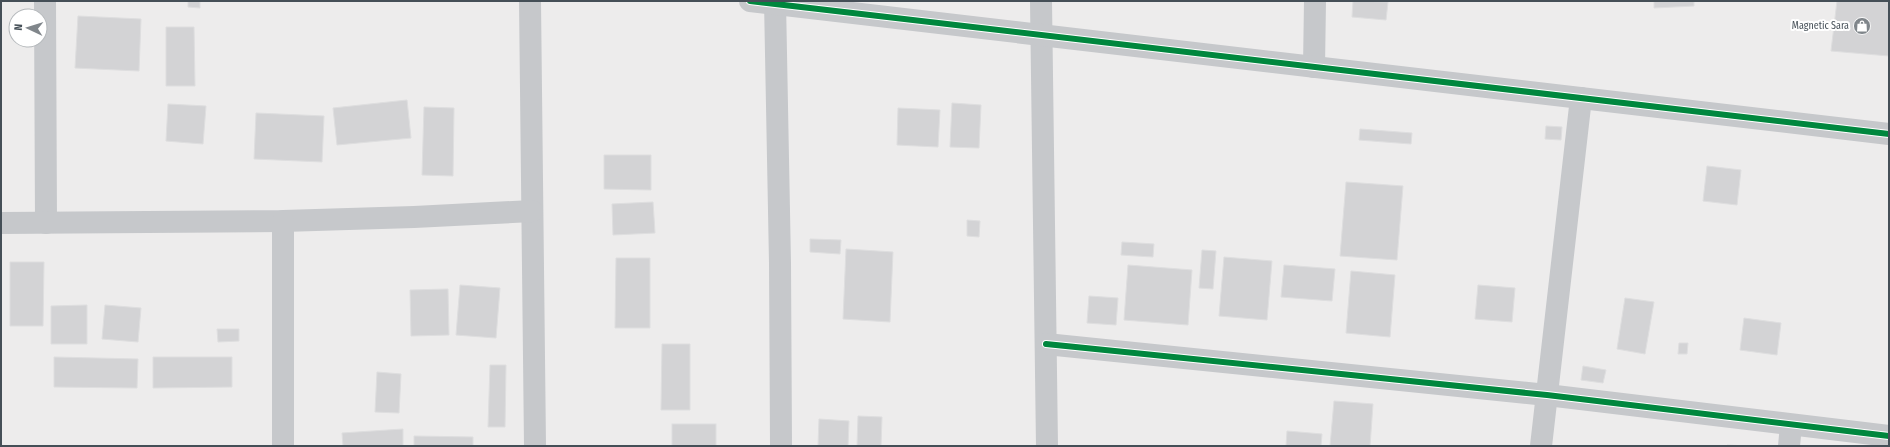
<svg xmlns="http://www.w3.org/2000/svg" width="1890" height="447" viewBox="0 0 1890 447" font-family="'Fira Sans Condensed',sans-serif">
<rect width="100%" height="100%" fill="#edecec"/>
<g fill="#d3d3d5" stroke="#dededf">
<path d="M188,1H200V8L188,7Z"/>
<path d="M1353,1L1388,2L1386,20L1352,17Z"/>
<path d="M1654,1H1694V6L1654,8Z"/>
<path d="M1837,1H1889V56L1831,51Z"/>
<path d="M78,16L141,19L139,71L75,68Z"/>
<path d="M166,27H194L195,86H166Z"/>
<path d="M407,100L411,138L337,145L333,108Z"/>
<path d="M952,103L981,105L979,148L950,147Z"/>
<path d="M168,104L206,106L203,144L166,141Z"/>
<path d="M424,107L454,108L453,176L422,175Z"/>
<path d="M898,108L940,110L938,147L897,145Z"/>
<path d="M256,113L324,116L322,162L254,159Z"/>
<path d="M1546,126L1562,127L1561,140L1545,139Z"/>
<path d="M1360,129L1412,133L1411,144L1359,140Z"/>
<path d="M604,155H651V190L604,189Z"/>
<path d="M1707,166L1741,170L1737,205L1703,201Z"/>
<path d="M1346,182L1403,186L1397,260L1340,256Z"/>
<path d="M653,202L655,233L613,235L612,204Z"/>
<path d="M967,220L980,221L979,237L967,236Z"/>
<path d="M810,239L841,240L840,254L810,252Z"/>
<path d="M1122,242L1154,244L1153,257L1121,255Z"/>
<path d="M846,249L893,252L890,322L843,319Z"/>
<path d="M1202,250L1216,251L1213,289L1199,288Z"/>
<path d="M1224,257L1272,261L1267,320L1219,316Z"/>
<path d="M616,258H650V328H615Z"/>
<path d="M10,262H44L43,326H10Z"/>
<path d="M1128,265L1192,270L1188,325L1124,320Z"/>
<path d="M1284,265L1335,269L1332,301L1281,297Z"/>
<path d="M1351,271L1395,275L1390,337L1346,333Z"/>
<path d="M460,285L500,288L496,338L456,335Z"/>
<path d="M1478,285L1515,288L1512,322L1475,319Z"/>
<path d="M448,289L449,335L411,336L410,290Z"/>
<path d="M1089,296L1118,298L1116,325L1087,323Z"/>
<path d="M1625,298L1654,302L1645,354L1617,349Z"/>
<path d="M87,305V344H51V306Z"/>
<path d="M105,305L141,308L138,342L102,339Z"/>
<path d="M1744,318L1781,323L1777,355L1740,350Z"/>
<path d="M217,329H239V341L218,342Z"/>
<path d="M1679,343H1688L1687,354H1678Z"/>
<path d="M662,344H690V410H661Z"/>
<path d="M54,357L138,359L137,388L54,387Z"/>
<path d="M153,357H232V387L153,388Z"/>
<path d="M490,365H506L505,427H488Z"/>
<path d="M1583,366L1606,370L1603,383L1581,380Z"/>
<path d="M377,372L401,374L399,413L375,412Z"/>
<path d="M1334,401L1373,404L1370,446H1330Z"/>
<path d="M858,416L882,417L881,446H857Z"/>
<path d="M819,419L849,421L848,446H818Z"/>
<rect x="672" y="424" width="44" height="22"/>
<path d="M403,429V446H343L342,433Z"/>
<path d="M1287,431L1322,434L1321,446H1286Z"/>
<path d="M414,436L473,437V446H414Z"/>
<path d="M1727,445L1748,446H1727Z"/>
</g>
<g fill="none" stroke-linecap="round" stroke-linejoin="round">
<g stroke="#c6c8cb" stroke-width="22">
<path d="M45,1L46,223"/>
<path d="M530,1L535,446"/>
<path d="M775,1L780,263L781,446"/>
<path d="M1041,1L1047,446"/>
<path d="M1314,67L1315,1"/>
<path d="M1,223L283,221L414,217L532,211"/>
<path d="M1046,344L1547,395L1889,436"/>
<path d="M283,446V221"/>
<path d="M1541,446L1581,98"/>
<path d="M1789,446L1791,425"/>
</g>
<path stroke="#c6c8cb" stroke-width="22" d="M750,1L1889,134"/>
<g stroke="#fff" stroke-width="8">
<g id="cycleway">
<path d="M750,1L1889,134"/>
<path d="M1046,344L1547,395L1889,436"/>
</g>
</g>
<use href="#cycleway" stroke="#00873e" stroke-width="6"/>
</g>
<defs>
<g id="shop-disc" transform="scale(0.9)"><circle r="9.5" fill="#80868b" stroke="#fff"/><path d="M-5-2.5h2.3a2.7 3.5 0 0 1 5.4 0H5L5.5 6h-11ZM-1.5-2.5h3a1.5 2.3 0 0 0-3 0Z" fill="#fff"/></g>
</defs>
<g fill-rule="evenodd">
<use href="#shop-disc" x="1862" y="26"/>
</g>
<g text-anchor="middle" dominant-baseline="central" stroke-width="4" stroke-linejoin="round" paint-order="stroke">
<g font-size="10" fill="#454f57" stroke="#fff" text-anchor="end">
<text x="1849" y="26">Magnetic Sara</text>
</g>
</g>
<rect width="1890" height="447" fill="none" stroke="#454f57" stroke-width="4"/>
<g transform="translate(28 28) rotate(274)"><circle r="19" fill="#ffffff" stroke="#b5b9bc"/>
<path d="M0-3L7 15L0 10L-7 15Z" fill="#80868b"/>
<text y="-6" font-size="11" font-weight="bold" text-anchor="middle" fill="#454f57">N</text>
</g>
</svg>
